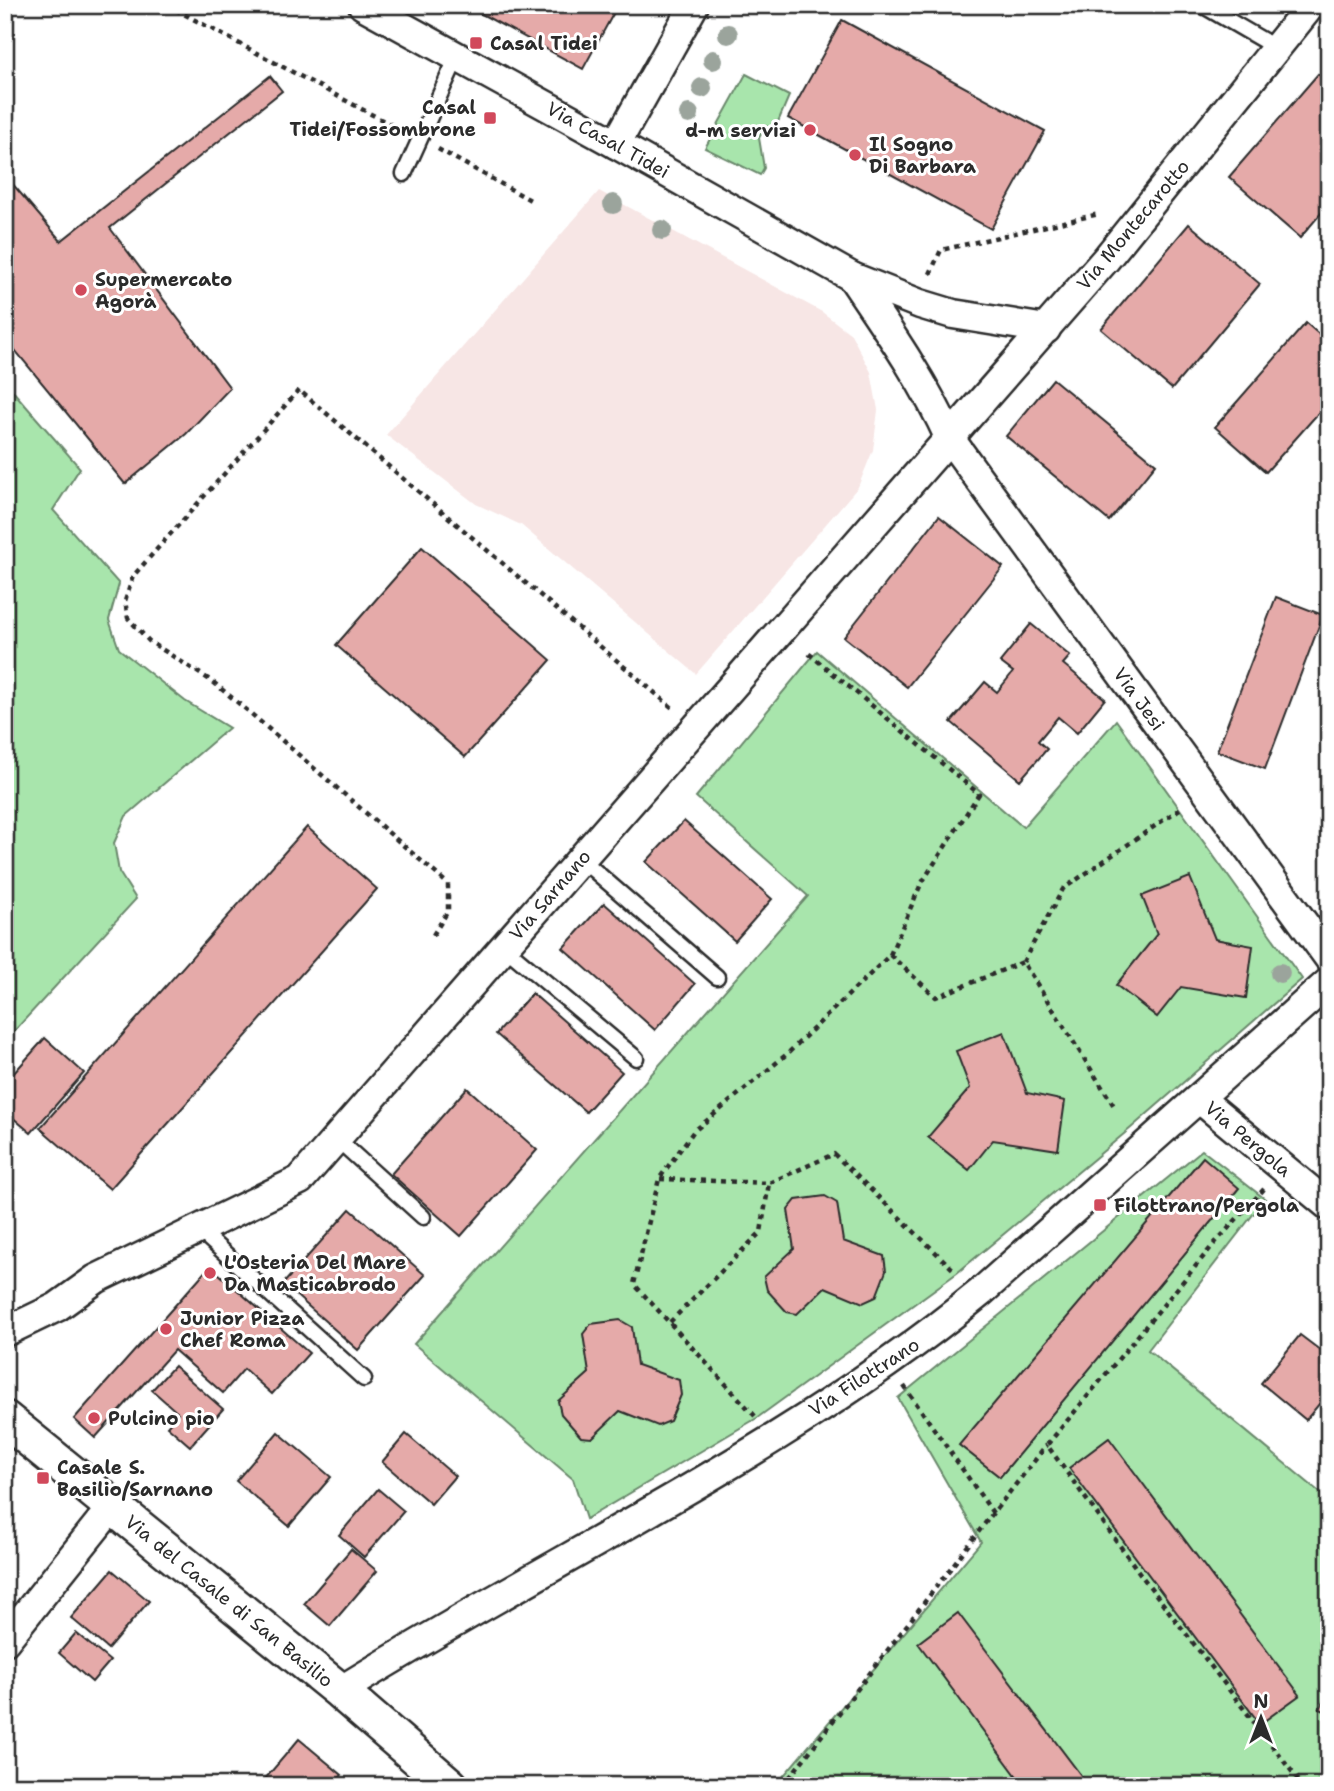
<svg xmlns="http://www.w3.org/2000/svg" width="1334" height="1791" viewBox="0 0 1334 1791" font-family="'Shantell Sans',sans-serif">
<rect width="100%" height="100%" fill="#fff"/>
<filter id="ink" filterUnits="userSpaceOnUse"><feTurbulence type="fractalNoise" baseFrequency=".0143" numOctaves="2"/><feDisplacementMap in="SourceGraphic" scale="14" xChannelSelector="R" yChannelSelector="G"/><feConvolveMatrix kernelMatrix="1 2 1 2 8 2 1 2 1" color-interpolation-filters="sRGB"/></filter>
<g filter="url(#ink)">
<path fill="#f7e6e5" d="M599,191L822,312L851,334L871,372L878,410L873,450L858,487L696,674L521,525L476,504L386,435Z"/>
<g fill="#a8e5ac" stroke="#6a886c" stroke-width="2">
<path d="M746,74L789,96L775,129L765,126L759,138L764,168L760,175L705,148Z"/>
<path d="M5,382L80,468L53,510L119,584L109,620L119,649L185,701L229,728L126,816L114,843L119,872L136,899L5,1041Z"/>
<path d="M817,651L1023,827L1116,720L1302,979L1131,1128L957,1273L757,1418L586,1519L573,1479L414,1344L808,896L696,797Z"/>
<path d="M1202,1150L1265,1199L1148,1350L1329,1500V1786H775L981,1542L898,1398Z"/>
</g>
<g fill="#e5aaa9" stroke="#2b2b2b" stroke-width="2">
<path d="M465,5H618L583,69Z"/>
<path d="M842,20L1045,131L991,229L788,118Z"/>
<path d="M1318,74L1329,83V204L1300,238L1229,177Z"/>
<path d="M270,76L282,91L110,228L230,388L186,434L125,484L5,338V175L61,241Z"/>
<path d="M1189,224L1260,284L1172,389L1101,329Z"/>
<path d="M1306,323L1329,343V401L1266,472L1215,427Z"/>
<path d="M1053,379L1156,464L1109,521L1006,436Z"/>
<path d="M939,516L1003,567L907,687L844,637Z"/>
<path d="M422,547L551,660L465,757L336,645Z"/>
<path d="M1276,597L1323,615L1265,769L1217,751Z"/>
<path d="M1031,624L1070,656L1063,664L1105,699L1077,733L1058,717L1038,741L1047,749L1020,780L951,722L985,682L997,692L1013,672L1000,662Z"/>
<path d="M1329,820V839L1321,832Z"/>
<path d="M684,821L772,899L735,941L646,862Z"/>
<path d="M307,827L377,889L110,1189L40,1128Z"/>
<path d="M1190,877L1215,939L1253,946L1246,998L1181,987L1157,1017L1116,985L1157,934L1142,896Z"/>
<path d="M604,903L695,984L655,1030L563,948Z"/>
<path d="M532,993L622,1072L586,1112L496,1034Z"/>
<path d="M1004,1032L1027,1093L1065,1101L1058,1150L993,1140L969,1170L928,1137L970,1088L956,1051Z"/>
<path d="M45,1038L84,1073L31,1133L5,1111V1083Z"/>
<path d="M467,1088L537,1150L461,1236L391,1174Z"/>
<path d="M1203,1157L1239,1188L1000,1477L959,1445Z"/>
<path d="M825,1196L837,1203L843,1241L884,1256L886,1271L876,1297L863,1303L825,1287L797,1314L787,1312L767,1290L764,1277L794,1249L788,1210L796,1200Z"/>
<path d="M350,1209L425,1275L358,1350L283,1284Z"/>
<path d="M210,1266L309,1353L272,1394L244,1369L223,1393L174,1350L95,1438L74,1419Z"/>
<path d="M620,1320L632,1327L637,1365L679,1380L681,1395L670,1421L658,1426L620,1411L592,1438L581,1437L561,1414L558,1401L589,1373L583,1334L591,1324Z"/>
<path d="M1300,1335L1329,1357V1392L1306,1420L1261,1383Z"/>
<path d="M174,1366L223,1409L190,1446L167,1426L178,1413L152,1390Z"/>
<path d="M278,1432L331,1477L289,1526L236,1481Z"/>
<path d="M406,1434L455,1476L431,1504L382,1462Z"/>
<path d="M1109,1438L1300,1695L1260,1724L1069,1468Z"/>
<path d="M378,1489L404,1511L364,1557L339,1535Z"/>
<path d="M351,1549L377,1571L330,1626L304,1604Z"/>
<path d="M112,1570L149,1601L108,1649L71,1618Z"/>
<path d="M958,1613L1089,1786H1024L918,1643Z"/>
<path d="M76,1633L110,1661L92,1682L59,1653Z"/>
<path d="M1329,1688V1713L1320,1709Z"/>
<path d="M299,1739L342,1775L333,1786H259Z"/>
</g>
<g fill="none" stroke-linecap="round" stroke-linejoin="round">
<g stroke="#2b2b2b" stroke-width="19">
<g id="service">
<path d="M1202,5L1278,49"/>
<path d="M404,174L457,57"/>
<path d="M581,859L717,977"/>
<path d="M504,947L636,1058"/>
<path d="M336,1138L423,1217"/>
<path d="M198,1229L364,1379"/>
</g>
</g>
<g stroke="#2b2b2b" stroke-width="33">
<g id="minor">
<path d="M363,5L616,144L852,277L920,304L953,314L1046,329"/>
<path d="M616,144L694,5"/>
<path d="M852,277C888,330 924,381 950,439L1329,958"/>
<path d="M1200,1099L1329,1206"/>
<path d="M5,1332L57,1307L96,1279L300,1180L1106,259L1311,5"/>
<path d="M5,1641L112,1507"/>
<path d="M340,1691C553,1558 786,1452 981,1292L1329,982"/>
</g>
</g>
<g stroke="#2b2b2b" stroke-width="40">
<path id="tertiary" d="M5,1419L340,1691L450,1786"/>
</g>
<g stroke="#2b2b2b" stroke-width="4.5" stroke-dasharray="5 5" stroke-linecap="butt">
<path d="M167,5L399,129"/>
<path d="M438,149L532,201"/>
<path d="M930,274L941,250L1099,214"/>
<path d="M433,935L448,911V884L248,711L213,682L149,641L128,618L125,601L133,576L299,390L675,710"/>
<path d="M890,955L936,997L1023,962L1116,1109"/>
<path d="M1023,962L1063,889L1184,806"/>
<path d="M660,1179L769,1183L834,1154L956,1272"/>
<path d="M1264,1189L1214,1244L1047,1445L1144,1579L1303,1786"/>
<path d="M670,1322L761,1232L769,1183"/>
<path d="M904,1386L993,1513L1047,1445"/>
<path d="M755,1416L634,1284L659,1179L693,1132L787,1054L890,955L921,884L979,794L807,652"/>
<path d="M783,1786L993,1513"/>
</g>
<use href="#service" stroke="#fff" stroke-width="14"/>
<use href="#minor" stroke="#fff" stroke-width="28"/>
<use href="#tertiary" stroke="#fff" stroke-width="35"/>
</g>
<g fill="#9ba49c">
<circle cx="728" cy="34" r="10"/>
<circle cx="713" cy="60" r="10"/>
<circle cx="702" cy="88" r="10"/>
<circle cx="689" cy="114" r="10"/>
<circle cx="613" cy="204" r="10"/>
<circle cx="662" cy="230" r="10"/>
<circle cx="1280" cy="973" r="10"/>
</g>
</g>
<g fill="#d1495b" stroke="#fff" stroke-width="2.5">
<rect x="469" y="36" width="14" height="14" rx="3.5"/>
<rect x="483" y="111" width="14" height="14" rx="3.5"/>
<circle cx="810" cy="130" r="7"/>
<circle cx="855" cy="155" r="7"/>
<circle cx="81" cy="290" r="7"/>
<rect x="1093" y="1198" width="14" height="14" rx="3.5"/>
<circle cx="210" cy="1273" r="7"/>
<circle cx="166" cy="1329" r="7"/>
<circle cx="94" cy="1418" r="7"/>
<rect x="36" y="1471" width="14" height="14" rx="3.5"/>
</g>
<g text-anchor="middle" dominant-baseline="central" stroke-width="6" stroke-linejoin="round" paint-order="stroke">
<g font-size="19" font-weight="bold" fill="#2b2b2b" stroke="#fff" text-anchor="start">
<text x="490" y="43">Casal Tidei</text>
<text x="476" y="107" text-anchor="end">Casal<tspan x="476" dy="22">Tidei/Fossombrone</tspan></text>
<text x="796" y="130" text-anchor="end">d-m servizi</text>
<text x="869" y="144">Il Sogno<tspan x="869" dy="22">Di Barbara</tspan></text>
<text x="95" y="279">Supermercato<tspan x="95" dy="22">Agorà</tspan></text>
<text x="1114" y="1205">Filottrano/Pergola</text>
<text x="224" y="1262">L'Osteria Del Mare<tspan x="224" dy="22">Da Masticabrodo</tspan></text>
<text x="180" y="1318">Junior Pizza<tspan x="180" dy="22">Chef Roma</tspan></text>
<text x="108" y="1418">Pulcino pio</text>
<text x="57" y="1467">Casale S.<tspan x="57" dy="22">Basilio/Sarnano</tspan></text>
</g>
<g font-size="19" fill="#2b2b2b" stroke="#fff">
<text transform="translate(608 140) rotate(29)">Via Casal Tidei</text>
<text transform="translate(1133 225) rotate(-50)">Via Montecarotto</text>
<text transform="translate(1139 699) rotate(54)">Via Jesi</text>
<text transform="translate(550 895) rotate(-49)">Via Sarnano</text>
<text transform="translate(1248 1139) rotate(40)">Via Pergola</text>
<text transform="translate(864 1377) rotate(-33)">Via Filottrano</text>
<text transform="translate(229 1601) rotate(39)">Via del Casale di San Basilio</text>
</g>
</g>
<rect width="1334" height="1791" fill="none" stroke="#fff" stroke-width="28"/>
<rect x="14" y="14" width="1306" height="1763" fill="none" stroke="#2b2b2b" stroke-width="2.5" filter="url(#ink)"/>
<g transform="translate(1261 1718)" stroke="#ffffff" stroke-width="5" paint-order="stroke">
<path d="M0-5L12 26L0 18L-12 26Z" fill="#2b2b2b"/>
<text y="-10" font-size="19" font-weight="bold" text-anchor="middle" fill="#2b2b2b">N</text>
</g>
</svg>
